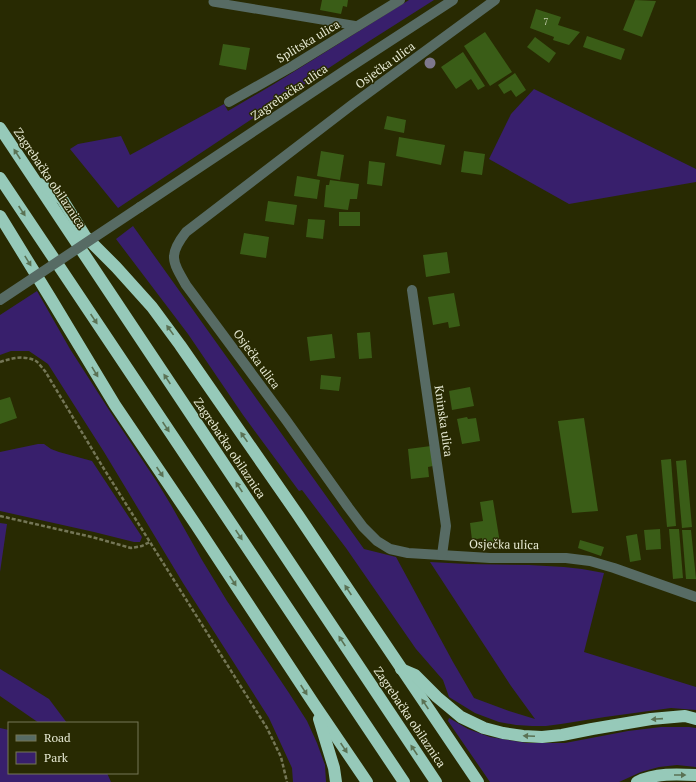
<svg xmlns="http://www.w3.org/2000/svg" width="696" height="782" viewBox="0 0 696 782" font-family="'PT Serif',serif">
<rect width="100%" height="100%" fill="#282a02"/>
<g fill="#381f6c">
<path d="M409,0H434L371,40L118,208L70,149L78,144L121,136L130,155L224,104L228,111L274,84Z"/>
<path d="M534,89L696,169V182L569,204L489,159L511,114Z"/>
<path d="M133,226L364,549L396,557L453,662L474,698L509,711L535,719L511,686L430,562L467,564L529,565L564,567L582,569L604,573L584,652L696,687V710L671,708L605,717L561,724L546,726H532L516,725L499,722L475,713L449,697L443,680L416,649L346,548L302,490L299,491L243,415L188,334L116,239Z"/>
<path d="M37,291L70,349L111,413L157,482L171,505L202,560L227,601L289,693L307,721L317,743L325,765L326,782H293L292,768L269,718L183,583L104,452L48,364L29,351H11L0,355V315Z"/>
<path d="M38,444H44L51,449L59,452L92,461L142,537L140,542H134L94,532L0,511V452Z"/>
<path d="M0,523L7,524L0,572Z"/>
<path d="M0,669L20,681L49,699L67,723H39L0,696Z"/>
<path d="M449,718L468,729L490,737L527,743H565L628,731L661,727H689L696,728V767L677,765L659,767L641,772L619,782H490L448,721Z"/>
<path d="M0,728L9,730V773H107L111,782H0Z"/>
</g>
<g fill="#3a5d17">
<path d="M322,0H348L347,7L343,6L341,14L320,10Z"/>
<path d="M635,0L656,1L642,37L623,30Z"/>
<path d="M536,9L561,17L558,25L580,32L569,45L553,40L554,37L530,28Z"/>
<path d="M485,32L512,72L490,86L464,46Z"/>
<path d="M587,36L625,49L621,60L583,47Z"/>
<path d="M535,37L556,53L549,63L527,47Z"/>
<path d="M223,44L250,48L246,70L219,65Z"/>
<path d="M463,52L485,86L478,90L471,79L456,89L441,67Z"/>
<path d="M515,73L526,90L516,97L511,90L504,94L498,85Z"/>
<path d="M387,116L406,120L404,133L384,129Z"/>
<path d="M399,137L445,145L441,165L396,156Z"/>
<path d="M321,151L344,155L340,180L317,176Z"/>
<path d="M464,151L485,154L482,175L461,172Z"/>
<path d="M369,161L385,163L382,186L367,184Z"/>
<path d="M297,176L320,180L317,199L294,196Z"/>
<path d="M330,180L359,184L357,199H350L348,210L324,207L326,185H329Z"/>
<path d="M268,201L297,205L294,225L265,221Z"/>
<rect x="339" y="212" width="21" height="14"/>
<path d="M308,219L325,220L323,239L306,237Z"/>
<path d="M244,233L269,237L266,258L240,254Z"/>
<path d="M447,252L450,273L426,277L423,255Z"/>
<path d="M454,293L460,326L449,328L448,322L433,325L428,297Z"/>
<path d="M370,332L372,358L359,359L357,333Z"/>
<path d="M332,334L335,358L310,361L307,337Z"/>
<path d="M321,375L341,377L339,391L320,389Z"/>
<path d="M470,387L474,406L452,410L449,391Z"/>
<path d="M10,397L17,418L0,424V400Z"/>
<path d="M467,417L468,419L476,418L480,441L462,444L457,419Z"/>
<path d="M584,418L598,511L572,513L558,421Z"/>
<path d="M431,446L433,466L428,467L429,477L411,479L408,449Z"/>
<path d="M671,459L676,526L667,527L661,460Z"/>
<path d="M686,460L692,527L682,528L676,461Z"/>
<path d="M493,500L500,543L483,546L482,538L472,540L470,523L483,521L480,502Z"/>
<path d="M660,529L661,549L646,550L644,530Z"/>
<path d="M669,529H679L683,578L673,579Z"/>
<path d="M682,530H691L696,579H686Z"/>
<path d="M637,534L641,560L630,562L626,536Z"/>
<path d="M580,540L604,547L601,556L578,548Z"/>
</g>
<g fill="none" stroke-linecap="round" stroke-linejoin="round">
<g stroke="#747656" stroke-width="2.5" stroke-dasharray="4 2" stroke-linecap="butt">
<path d="M0,362C12,358 24,355 36,361C39,363 42,368 45,371L104,469L267,728L281,757L287,782"/>
<path d="M0,516L92,537L131,548L142,546L150,542"/>
</g>
<path stroke="#576b64" stroke-width="9" d="M213,2L358,26"/>
<g stroke="#576b64" stroke-width="10">
<path d="M495,0L353,104L186,232C168,255 172,261 186,285L286,420L348,507L363,527L377,541L390,549L408,553L490,558H566L590,561L614,568L696,597"/>
<path d="M229,102L291,67L400,0"/>
<path d="M412,290L446,526L442,555"/>
</g>
<path stroke="#576b64" stroke-width="10" d="M140,207L347,69L453,0"/>
<g stroke="#96c9b9" stroke-width="12">
<path d="M0,128L436,782"/>
<path d="M0,178L404,782"/>
<path d="M40,184L62,199L85,236L116,267L152,307L180,345L298,515L478,782"/>
<path d="M0,216L51,299L115,405L196,525L314,704L367,782"/>
<path d="M401,669L415,675L437,697L461,717L484,728L503,733L523,736L542,737L562,735L592,729L651,719L685,716L696,719"/>
<path d="M319,719L334,768L336,782"/>
<path d="M637,782C655,773 677,774 696,775"/>
</g>
<path stroke="#576b64" stroke-width="10" d="M0,300L140,207"/>
</g>
<circle fill="#7e788d" cx="430" cy="63" r="5.5"/>
<defs><path id="oneway-solid" d="M-6-.8H1V-3.2L6.5 0L1 3.2V.8H-6Z"/></defs>
<g fill="#5a7254">
<use href="#oneway-solid" transform="translate(17 154) rotate(-123)"/>
<use href="#oneway-solid" transform="translate(22 211) rotate(56)"/>
<use href="#oneway-solid" transform="translate(28 261) rotate(58)"/>
<use href="#oneway-solid" transform="translate(94 319) rotate(56)"/>
<use href="#oneway-solid" transform="translate(170 330) rotate(-126)"/>
<use href="#oneway-solid" transform="translate(95 372) rotate(59)"/>
<use href="#oneway-solid" transform="translate(167 379) rotate(-124)"/>
<use href="#oneway-solid" transform="translate(166 427) rotate(56)"/>
<use href="#oneway-solid" transform="translate(244 437) rotate(-125)"/>
<use href="#oneway-solid" transform="translate(160 472) rotate(56)"/>
<use href="#oneway-solid" transform="translate(239 487) rotate(-124)"/>
<use href="#oneway-solid" transform="translate(239 535) rotate(56)"/>
<use href="#oneway-solid" transform="translate(233 581) rotate(57)"/>
<use href="#oneway-solid" transform="translate(348 590) rotate(-124)"/>
<use href="#oneway-solid" transform="translate(342 641) rotate(-124)"/>
<use href="#oneway-solid" transform="translate(304 690) rotate(57)"/>
<use href="#oneway-solid" transform="translate(425 704) rotate(-124)"/>
<use href="#oneway-solid" transform="translate(657 719) rotate(176)"/>
<use href="#oneway-solid" transform="translate(529 736) rotate(-177)"/>
<use href="#oneway-solid" transform="translate(344 748) rotate(56)"/>
<use href="#oneway-solid" transform="translate(414 750) rotate(-124)"/>
<use href="#oneway-solid" transform="translate(680 775)"/>
</g>
<g text-anchor="middle" dominant-baseline="central" stroke-width="3" stroke-linejoin="round" paint-order="stroke">
<g font-size="10" fill="#bbc6a4">
<text x="546" y="21">7</text>
</g>
<g font-size="12" fill="#e6e9d3" stroke="#282a02">
<text transform="translate(308 41) rotate(-31)">Splitska ulica</text>
<text transform="translate(385 65) rotate(-36)">Osječka ulica</text>
<text transform="translate(289 92) rotate(-34)">Zagrebačka ulica</text>
<text transform="translate(50 178) rotate(56)">Zagrebačka obilaznica</text>
<text transform="translate(257 359) rotate(54)">Osječka ulica</text>
<text transform="translate(444 421) rotate(82)">Kninska ulica</text>
<text transform="translate(230 448) rotate(56)">Zagrebačka obilaznica</text>
<text transform="translate(504 544) rotate(1)">Osječka ulica</text>
<text transform="translate(410 717) rotate(56)">Zagrebačka obilaznica</text>
</g>
</g>
<rect x="8" y="722" width="130" height="52" fill="#282a02" stroke="#747656"/>
<rect x="16" y="735" width="20" height="6" fill="#576b64" stroke="#747656"/>
<text x="44" y="742" font-size="12" fill="#e6e9d3">Road</text>
<rect x="16" y="752" width="20" height="12" fill="#381f6c" stroke="#747656"/>
<text x="44" y="762" font-size="12" fill="#e6e9d3">Park</text>
</svg>
